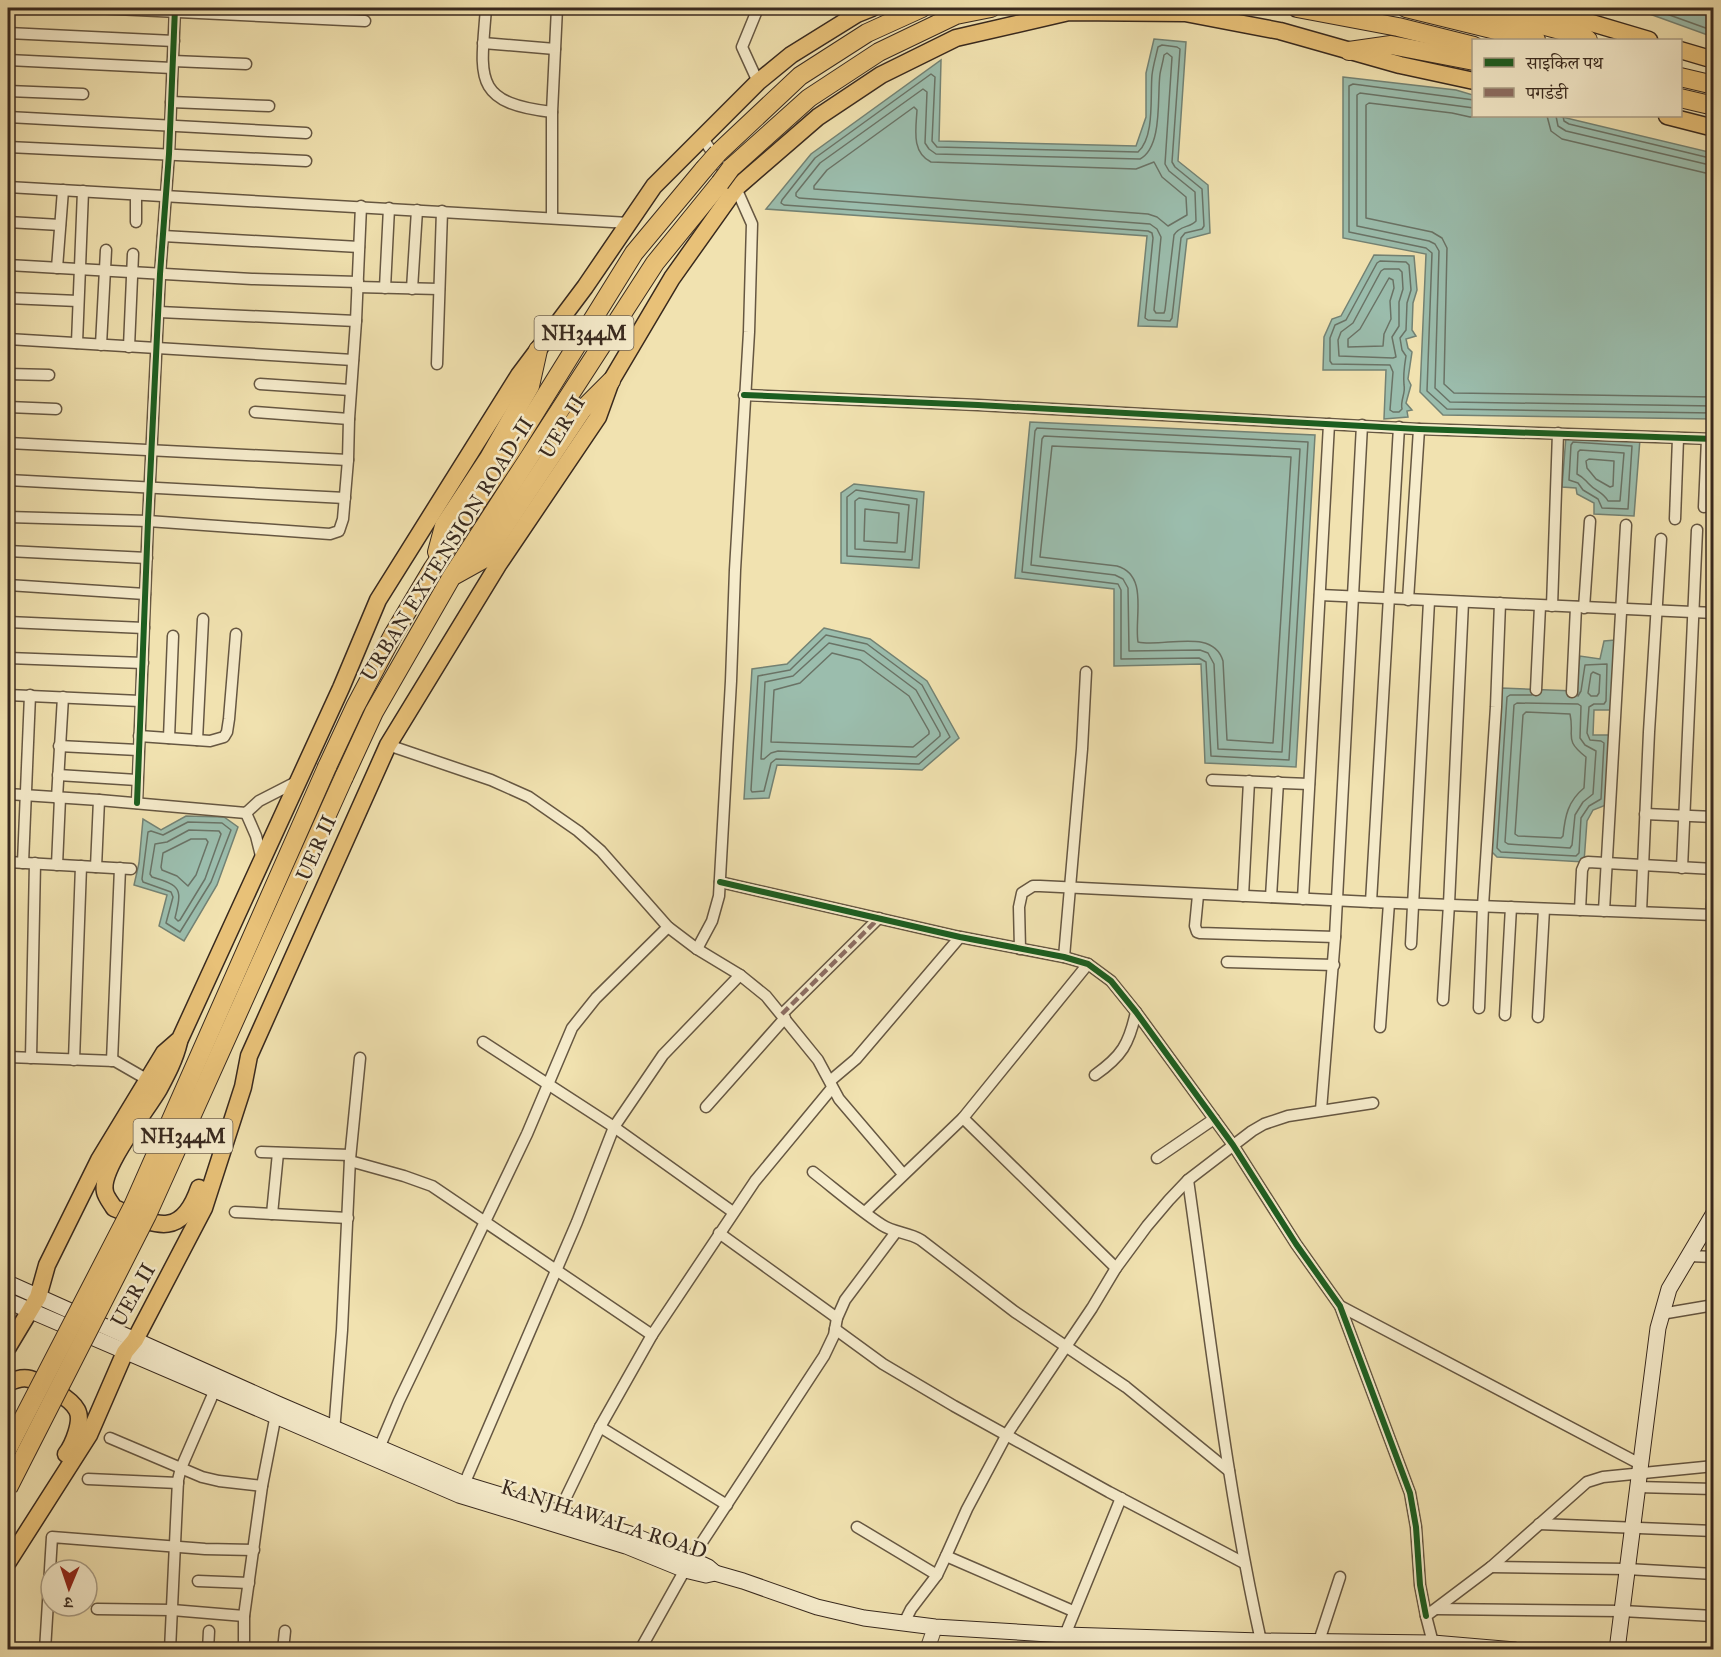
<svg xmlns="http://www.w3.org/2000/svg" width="1721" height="1657" viewBox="0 0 1721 1657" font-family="'IM FELL Great Primer','Noto Serif Devanagari',serif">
<rect width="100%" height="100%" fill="#f1e2b0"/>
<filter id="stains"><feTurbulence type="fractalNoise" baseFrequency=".00333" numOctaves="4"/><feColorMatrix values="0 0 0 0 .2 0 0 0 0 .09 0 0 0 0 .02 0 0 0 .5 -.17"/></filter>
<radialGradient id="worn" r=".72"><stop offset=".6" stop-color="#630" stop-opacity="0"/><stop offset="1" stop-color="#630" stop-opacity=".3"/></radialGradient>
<g fill="#9bbdad" stroke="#738274" stroke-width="1.5">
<path d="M1633,8H1713V37Z"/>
<path d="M1154,39L1186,42L1178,161L1208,185L1210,233L1187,239L1177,327L1138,326L1147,236L766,209L811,154L941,60L939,141L1136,146L1146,117V73Z"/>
<path d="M1343,77L1456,90L1473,95L1474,116H1558L1713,153V419L1443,415L1420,392L1426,254L1343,238Z"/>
<path d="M1374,255L1414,256L1417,290L1413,303L1412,330L1416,336L1406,339L1408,348L1412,352L1408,379L1411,385L1406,403L1412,410L1407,411L1408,417L1384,419L1386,370H1323L1324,337L1332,319L1341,316Z"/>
<path d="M1030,422L1315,435L1296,767L1205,763L1201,664L1114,666V589L1015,578Z"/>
<path d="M1566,436L1640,439L1634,516L1594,514V503L1577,494L1576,488L1562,487Z"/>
<path d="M854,484L924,492L919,568L841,563V493Z"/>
<path d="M824,628L870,639L927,681L959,738L922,770L777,765L769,798L744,799L752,669L787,664Z"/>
<path d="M1615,640L1612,710H1594L1593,735H1610L1606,805L1593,810L1587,821L1584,862L1497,857L1491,851L1502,688L1575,691L1580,656L1600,659L1604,641Z"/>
<path d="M186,816L224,817L238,827L217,885L184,941L159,926L167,895L134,885L139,863L143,819L161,830Z"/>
</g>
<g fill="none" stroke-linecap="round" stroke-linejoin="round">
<g stroke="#6a7366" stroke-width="1.5">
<path d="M1650,8L1714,31"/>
<path d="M1162,45L1177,47L1180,49L1172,162L1175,167L1202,189L1204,226L1202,229L1185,233L1181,238L1172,318L1170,321L1148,320L1145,318L1153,238L1152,233L1148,231L784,205L781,203L782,200L815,158L931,74L935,77L932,141L937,147L1138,152C1155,137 1150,96 1152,75C1153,66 1156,56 1158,47Z"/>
<path d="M1167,53L1172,57L1165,164L1169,171L1195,192L1196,221C1190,228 1180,225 1174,235L1165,310L1164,313H1156L1154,310L1161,237L1157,229L1150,224L799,198L796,196V193L820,163L923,89L927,92L925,143L929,149L936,154L1140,159C1163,147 1157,96 1160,74C1161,68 1163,62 1164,55Z"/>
<path d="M1474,100L1353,84L1349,86V232L1426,248L1432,253L1427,391L1447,409L1714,413"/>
<path d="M914,107L917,110C916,129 911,152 931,162L1136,169L1154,162L1162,177L1186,197L1187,215L1168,226L1157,217L1148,214L814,189V186L827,170Z"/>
<path d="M1474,108L1360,93L1357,95V226L1429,241L1435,244L1439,251L1435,388L1450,402L1714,406"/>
<path d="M1480,116L1470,117L1452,113L1369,103L1366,105V218L1432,232L1442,238L1447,248L1444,384L1454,393L1714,397"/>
<path d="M1547,116L1551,131L1562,139L1714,175"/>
<path d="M1556,116L1558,126L1566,131L1714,166"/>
<path d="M1563,116L1564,121L1569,124L1714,159"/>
<path d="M1380,261L1406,262L1409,265L1411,290L1407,303L1406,330L1400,338L1402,350L1406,356C1404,368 1403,373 1404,385C1406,393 1400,400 1402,409L1399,412H1393L1390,410L1393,372L1390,365L1332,364L1330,361V338L1335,325L1346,320L1377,263Z"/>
<path d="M1384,269H1399L1402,272L1403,289L1399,302V326L1392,337L1396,357L1393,358L1339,356L1338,340L1341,332L1353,323L1381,271Z"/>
<path d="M1389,278L1393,280L1394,288L1390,301L1391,319L1384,334L1383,346L1348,347V339L1360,329Z"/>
<path d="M1037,428L1308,442L1289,760L1211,756L1206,662L1199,658L1121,659V590L1118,584L1022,572L1035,431Z"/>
<path d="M1044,436L1300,449L1282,752L1218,749L1214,664L1208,653L1200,650L1129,651L1128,588L1123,579L1115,575L1031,565L1042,439Z"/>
<path d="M1573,442L1632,446L1628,509L1602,508L1598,499L1583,490L1578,483L1569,480L1571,445Z"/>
<path d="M1052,446L1291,457L1273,743L1227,740L1223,661C1213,627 1163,648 1138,642C1134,618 1149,575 1117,566L1040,557Z"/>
<path d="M1580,450L1624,453L1620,501H1608C1603,492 1595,491 1589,484C1584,479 1583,477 1577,474L1578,452Z"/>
<path d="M1589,459L1614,461L1613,486L1610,487L1596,479L1587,468L1586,461Z"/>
<path d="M856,490L917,499L912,560L847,556V497Z"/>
<path d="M859,498L909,505L905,552L855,549V501Z"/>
<path d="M865,509L899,513L897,543L864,541Z"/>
<path d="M826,635L867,644L922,685L950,737L919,764L776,759L771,763L764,791L752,792L751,790L758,676L790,670Z"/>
<path d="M829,643L864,651L916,690L940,733V736L916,757L778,751L771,753L764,759H761L765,682L793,676Z"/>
<path d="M832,653L860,660L909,696L929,731V734L913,747L771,742L774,690L800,683Z"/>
<path d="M1593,672L1600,675L1599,693L1597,696H1591L1588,693L1591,674Z"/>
<path d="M1532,695H1510L1507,697L1497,848L1501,852L1576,856L1579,853L1581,818L1589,806L1601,799L1604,743L1601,741L1590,740L1587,733L1589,707L1594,704H1604L1606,701L1607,664L1585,665L1581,691L1578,696"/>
<path d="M1517,703L1578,704L1581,706L1580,738L1585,745L1596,751L1593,794L1583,802L1575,815L1572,845L1570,848L1508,844L1505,842L1514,705Z"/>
<path d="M1526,712L1570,714C1575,737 1563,739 1586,757L1584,788C1568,801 1565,816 1563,836L1561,838L1518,836L1515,834L1523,715Z"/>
<path d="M188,822L222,823L231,830L211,882L180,932L166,923L173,897L171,892L143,882L142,879L148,832L151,831L163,835Z"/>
<path d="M189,830L219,831L221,834L205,879L180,920L178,921L175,918C182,889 182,886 152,877L150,874L155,844L167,842Z"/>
<path d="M191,839H206L208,842L196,875L188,886L177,876L162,870L161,867L163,853Z"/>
</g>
<g stroke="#665742" stroke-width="13">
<g id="minor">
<path d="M95,8L365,21"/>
<path d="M486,8C481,76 471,103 552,112"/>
<path d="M758,8L742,47L758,82"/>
<path d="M8,33L174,41"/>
<path d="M483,43L555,49"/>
<path d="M8,60L172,68"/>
<path d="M173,61L246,64"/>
<path d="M8,91L83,94"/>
<path d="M171,102L269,106"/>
<path d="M8,117L306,133"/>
<path d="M8,147L306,161"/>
<path d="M8,187L629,223"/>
<path d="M552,218V112L557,8"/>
<path d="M8,222L60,225"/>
<path d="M136,222V195"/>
<path d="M163,236L359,247"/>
<path d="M8,265L252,279L358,282"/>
<path d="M57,268L63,190"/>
<path d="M357,287L439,289"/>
<path d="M385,288L389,208"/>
<path d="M412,289L417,210"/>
<path d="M8,298L78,301"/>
<path d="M159,312L356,321"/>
<path d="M8,339L353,360"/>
<path d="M77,343L83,191"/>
<path d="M101,345L106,250"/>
<path d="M129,347L133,254"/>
<path d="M437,364L442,211"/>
<path d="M8,374L49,375"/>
<path d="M260,384L350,390"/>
<path d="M744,395L978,405L1419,429L1714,439"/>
<path d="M8,407L56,409"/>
<path d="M255,412L349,419"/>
<path d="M8,443L348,460"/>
<path d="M8,480L345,498"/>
<path d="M1704,507L1707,439"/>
<path d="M8,517L148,521L330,534L339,531L343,519L348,460L349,419L356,321L361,206"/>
<path d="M1675,519L1678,438"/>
<path d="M8,551L147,558"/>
<path d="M8,585L145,594"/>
<path d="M1320,595L1714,613"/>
<path d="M1408,600L1419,429"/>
<path d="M1552,606L1558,433"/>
<path d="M1584,608L1590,521"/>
<path d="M8,622L144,628"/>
<path d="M8,658L143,663"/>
<path d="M1536,690L1540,606"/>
<path d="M1572,692L1576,607"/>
<path d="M8,695L140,701"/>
<path d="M139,736L210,741L224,737L227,732L229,719L236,634"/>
<path d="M169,738L173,636"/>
<path d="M197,740L203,619"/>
<path d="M388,745L491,780L529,797L578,831L601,851L668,927L697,949L740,975L766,996L818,1060L839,1099L903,1174"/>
<path d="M59,746L138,750"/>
<path d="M58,775L137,780"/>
<path d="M1212,780L1309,784"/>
<path d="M8,794L99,800L246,813L259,801L298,781"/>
<path d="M57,798L63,697"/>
<path d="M137,803L148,521L160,274L169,154L175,8"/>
<path d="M246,813L256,836L262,860"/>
<path d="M1645,814L1714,817"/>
<path d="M8,862L131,869"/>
<path d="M23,863L30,695"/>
<path d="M57,865L60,798"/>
<path d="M96,867L99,800"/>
<path d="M1682,868L1697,530"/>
<path d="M720,882L960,937L1064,957L1088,964L1111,981L1136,1012L1233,1145L1296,1244L1340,1306L1410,1493L1416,1527L1420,1585L1426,1616"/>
<path d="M1198,895L1195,926L1197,932L1200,933L1335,937"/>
<path d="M1243,896L1249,781"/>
<path d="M1271,897L1278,782"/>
<path d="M1303,899L1329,424"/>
<path d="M1371,902L1399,427"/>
<path d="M1580,910L1582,870L1585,863L1588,862L1714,869"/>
<path d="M1604,911L1626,525"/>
<path d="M1641,912L1649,732L1661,539"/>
<path d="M1711,915L1714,883"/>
<path d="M1411,944L1429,601"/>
<path d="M697,949L712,921L719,896L731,681L735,570L749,332L752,224L736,188L702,137"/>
<path d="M1020,949L1019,907L1022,893L1033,886H1040L1371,902L1714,915"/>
<path d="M1064,957L1082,749L1086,672"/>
<path d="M1227,962L1334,965"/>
<path d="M1443,1000L1449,904L1463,602"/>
<path d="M1479,1008L1483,906L1496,707L1500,603"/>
<path d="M782,1014L879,918"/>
<path d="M1505,1015L1511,907"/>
<path d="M1538,1017L1544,909"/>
<path d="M1380,1027L1389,903"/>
<path d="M483,1042L614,1127L733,1212"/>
<path d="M8,1057L115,1061L148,1080"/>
<path d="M31,1058L35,863"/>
<path d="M74,1060L81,866"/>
<path d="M112,1061L120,868"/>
<path d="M1095,1075C1122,1056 1129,1044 1136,1012"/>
<path d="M830,1081L856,1059L960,937"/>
<path d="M706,1107L785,1018"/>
<path d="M1321,1110L1335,937L1362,425"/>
<path d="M963,1118L1116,1268"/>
<path d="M261,1152L350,1155"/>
<path d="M1157,1158L1214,1119"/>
<path d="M350,1161L404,1176L432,1186L652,1335"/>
<path d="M813,1172C836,1190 858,1209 882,1225C894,1233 908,1232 921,1240L1015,1312L1126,1387L1229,1471"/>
<path d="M1188,1180C1210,1334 1227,1489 1261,1641"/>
<path d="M235,1212L348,1218"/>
<path d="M865,1212L963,1118L1088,964"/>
<path d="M272,1214L278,1153"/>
<path d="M719,1233L837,1318"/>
<path d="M1689,1256L1714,1257"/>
<path d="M1340,1306L1640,1464"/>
<path d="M1661,1314L1714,1305"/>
<path d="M835,1329L883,1364L954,1406L1109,1492L1244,1563"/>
<path d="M600,1427L727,1505"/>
<path d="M334,1432L342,1330L350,1159L360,1058"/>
<path d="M110,1438L202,1477L219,1481L262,1486"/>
<path d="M377,1453L399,1401L527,1134L572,1028L596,998L668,927"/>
<path d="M88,1479L178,1483"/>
<path d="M1637,1487L1714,1489"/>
<path d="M462,1489L577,1222L614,1127L663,1055L740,975"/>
<path d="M556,1518L600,1427L652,1335L755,1181L832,1088"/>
<path d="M1539,1524L1714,1531"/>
<path d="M857,1527L937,1575L946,1556"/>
<path d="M1491,1567L1627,1569L1714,1574"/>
<path d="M198,1581L249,1583"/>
<path d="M97,1609L172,1610L244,1616"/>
<path d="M1437,1609L1622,1611L1714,1616"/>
<path d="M1073,1611L946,1556L967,1509L1007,1434L1092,1308L1116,1268L1147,1226L1169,1200L1188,1180L1252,1131L1264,1124L1288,1116L1373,1103"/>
<path d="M904,1623L911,1609L937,1575"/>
<path d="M1065,1635L1121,1498"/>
<path d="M1319,1641L1340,1577"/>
<path d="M1432,1649L1433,1643L1426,1616L1491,1567L1587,1482L1603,1477L1714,1466"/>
<path d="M45,1650L52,1537L205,1549L254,1550"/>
<path d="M170,1650L178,1480L181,1468L217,1385"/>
<path d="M208,1650L209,1631"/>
<path d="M244,1650V1616L262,1486L277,1409"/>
<path d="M283,1650L285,1631"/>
<path d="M640,1650L691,1559L824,1356L834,1335L837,1318L845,1300L896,1232"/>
<path d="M1147,1650L1151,1637"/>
</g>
</g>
<g stroke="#665742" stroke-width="16">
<path id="tertiary" d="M927,1650L935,1627"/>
</g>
<g stroke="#38291e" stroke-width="17">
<g id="secondary">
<path d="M8,1283L278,1404L464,1484L630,1534L691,1559L708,1567L715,1573"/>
<path d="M8,1301L459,1495L626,1546L685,1570L706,1575L715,1573L743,1581L817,1607L864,1618L935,1627L1065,1635L1261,1641L1433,1643L1515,1650"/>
<path d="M1617,1650L1658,1328L1669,1289L1714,1213"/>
</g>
</g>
<g stroke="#38291e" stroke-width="19">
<g id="primary">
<path d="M1541,8L1649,40"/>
<path d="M1680,50L1714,60"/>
<path d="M1667,116L1714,128"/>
<path d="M179,1042C175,1059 167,1074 159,1089C147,1110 99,1169 105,1192C106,1197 111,1203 114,1208C155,1225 181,1240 199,1188"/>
<path d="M8,1347L38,1297L47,1265L99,1160L164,1053L180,1039L341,688L378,600L519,375L585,287L654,186L758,82L791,55L857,14L872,8"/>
<path d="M8,1383C14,1380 23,1377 30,1379C43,1383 71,1398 77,1410C83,1421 73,1445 66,1454"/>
<path d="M8,1562L89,1435L125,1352L135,1340L204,1208L243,1087L249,1056L388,745L498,565L598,417L611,381L672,278L736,188L818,117L881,75L956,38L1069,12L1185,13L1280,31L1400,65L1474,81"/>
</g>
</g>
<g stroke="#38291e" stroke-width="20">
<g id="trunk">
<path d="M1297,8L1398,27L1474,46"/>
<path d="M1406,8L1536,40"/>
<path d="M1477,8L1583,36L1588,40"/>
<path d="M1349,51L1391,45L1474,61"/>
<path d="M1680,77L1714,85"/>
<path d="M1680,98L1714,106"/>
<path d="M718,153L800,76L867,33L922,8"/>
<path d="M731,168L809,98L879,52L956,15L991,8"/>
<path d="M437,552L444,526L489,458L530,386L538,350"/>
<path d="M455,575L482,560L582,410L611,381"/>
<path d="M327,767L355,707L393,635L433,568L513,448L634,253L704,169"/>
<path d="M344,777L374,712L451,578L655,263L720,183"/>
</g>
</g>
<use href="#minor" stroke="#f6eccc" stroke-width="10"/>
<use href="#tertiary" stroke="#f6eccc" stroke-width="14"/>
<use href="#secondary" stroke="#f6eccc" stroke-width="15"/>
<use href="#primary" stroke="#e8c178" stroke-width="16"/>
<use href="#trunk" stroke="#e8c178" stroke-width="18"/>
<g stroke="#38291e" stroke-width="20" stroke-linecap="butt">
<g id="trunk-bridge">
<path d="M704,169L718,153"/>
<path d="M720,183L731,168"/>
<path d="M8,1448L133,1206L327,767"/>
<path d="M8,1488L147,1215L344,777"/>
</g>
</g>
<use href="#trunk-bridge" stroke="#e8c178" stroke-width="18"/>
<path stroke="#8d6e63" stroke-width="4.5" stroke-dasharray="9 4.5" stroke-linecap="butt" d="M782,1014L879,918"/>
<g stroke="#f6eccc" stroke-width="10">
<g id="cycleway">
<path d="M744,395L978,405L1419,429L1714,439"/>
<path d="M137,803L148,521L160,274L169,154L175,8"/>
<path d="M720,882L960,937L1064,957L1088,964L1111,981L1136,1012L1233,1145L1296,1244L1340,1306L1410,1493L1416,1527L1420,1585L1426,1616"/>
</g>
</g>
<use href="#cycleway" stroke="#1b5e20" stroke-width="6"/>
</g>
<g text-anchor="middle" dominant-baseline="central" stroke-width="5" stroke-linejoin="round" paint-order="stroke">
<g fill="#f6eccc" stroke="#716452" stroke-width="1.5">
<rect x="534.5" y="316" width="99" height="34" rx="4.5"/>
<rect x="133.5" y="1119" width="99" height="34" rx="4.5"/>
</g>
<g font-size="20" font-weight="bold" fill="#38291e">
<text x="584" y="333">NH344M</text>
<text x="183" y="1136">NH344M</text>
</g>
<g font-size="21" fill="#38291e" stroke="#f6eccc">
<text transform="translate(562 427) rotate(-59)">UER II</text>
<text transform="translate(447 549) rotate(-58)">URBAN EXTENSION ROAD-II</text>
<text transform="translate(316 848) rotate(-66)">UER II</text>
<text transform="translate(133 1295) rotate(-61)">UER II</text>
<text transform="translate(604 1519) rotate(18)">KANJHAWALA ROAD</text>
</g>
</g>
<rect width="1721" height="1657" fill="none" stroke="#f1e2b0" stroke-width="30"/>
<rect x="9" y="9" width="1703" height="1639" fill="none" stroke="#38291e" stroke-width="3"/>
<rect x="15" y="15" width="1691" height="1627" fill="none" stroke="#38291e" stroke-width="1.5"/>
<rect x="1472" y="39" width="210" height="78" fill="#f6eccc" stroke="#aa9e86" stroke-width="1.5"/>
<rect x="1484" y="58" width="30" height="9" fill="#1b5e20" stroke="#aa9e86" stroke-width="1.5"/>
<text x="1526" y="69" font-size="18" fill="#38291e">साइकिल पथ</text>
<rect x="1484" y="88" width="30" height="9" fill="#8d6e63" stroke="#aa9e86" stroke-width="1.5"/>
<text x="1526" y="99" font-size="18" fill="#38291e">पगडंडी</text>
<g transform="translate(69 1588) rotate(182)"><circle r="28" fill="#f6eccc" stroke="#aa9e86" stroke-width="1.5"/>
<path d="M0-4.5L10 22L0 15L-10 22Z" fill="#8f2418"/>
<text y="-9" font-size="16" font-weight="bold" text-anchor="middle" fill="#38291e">उ</text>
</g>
<rect width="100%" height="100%" filter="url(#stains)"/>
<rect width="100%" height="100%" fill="url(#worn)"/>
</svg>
